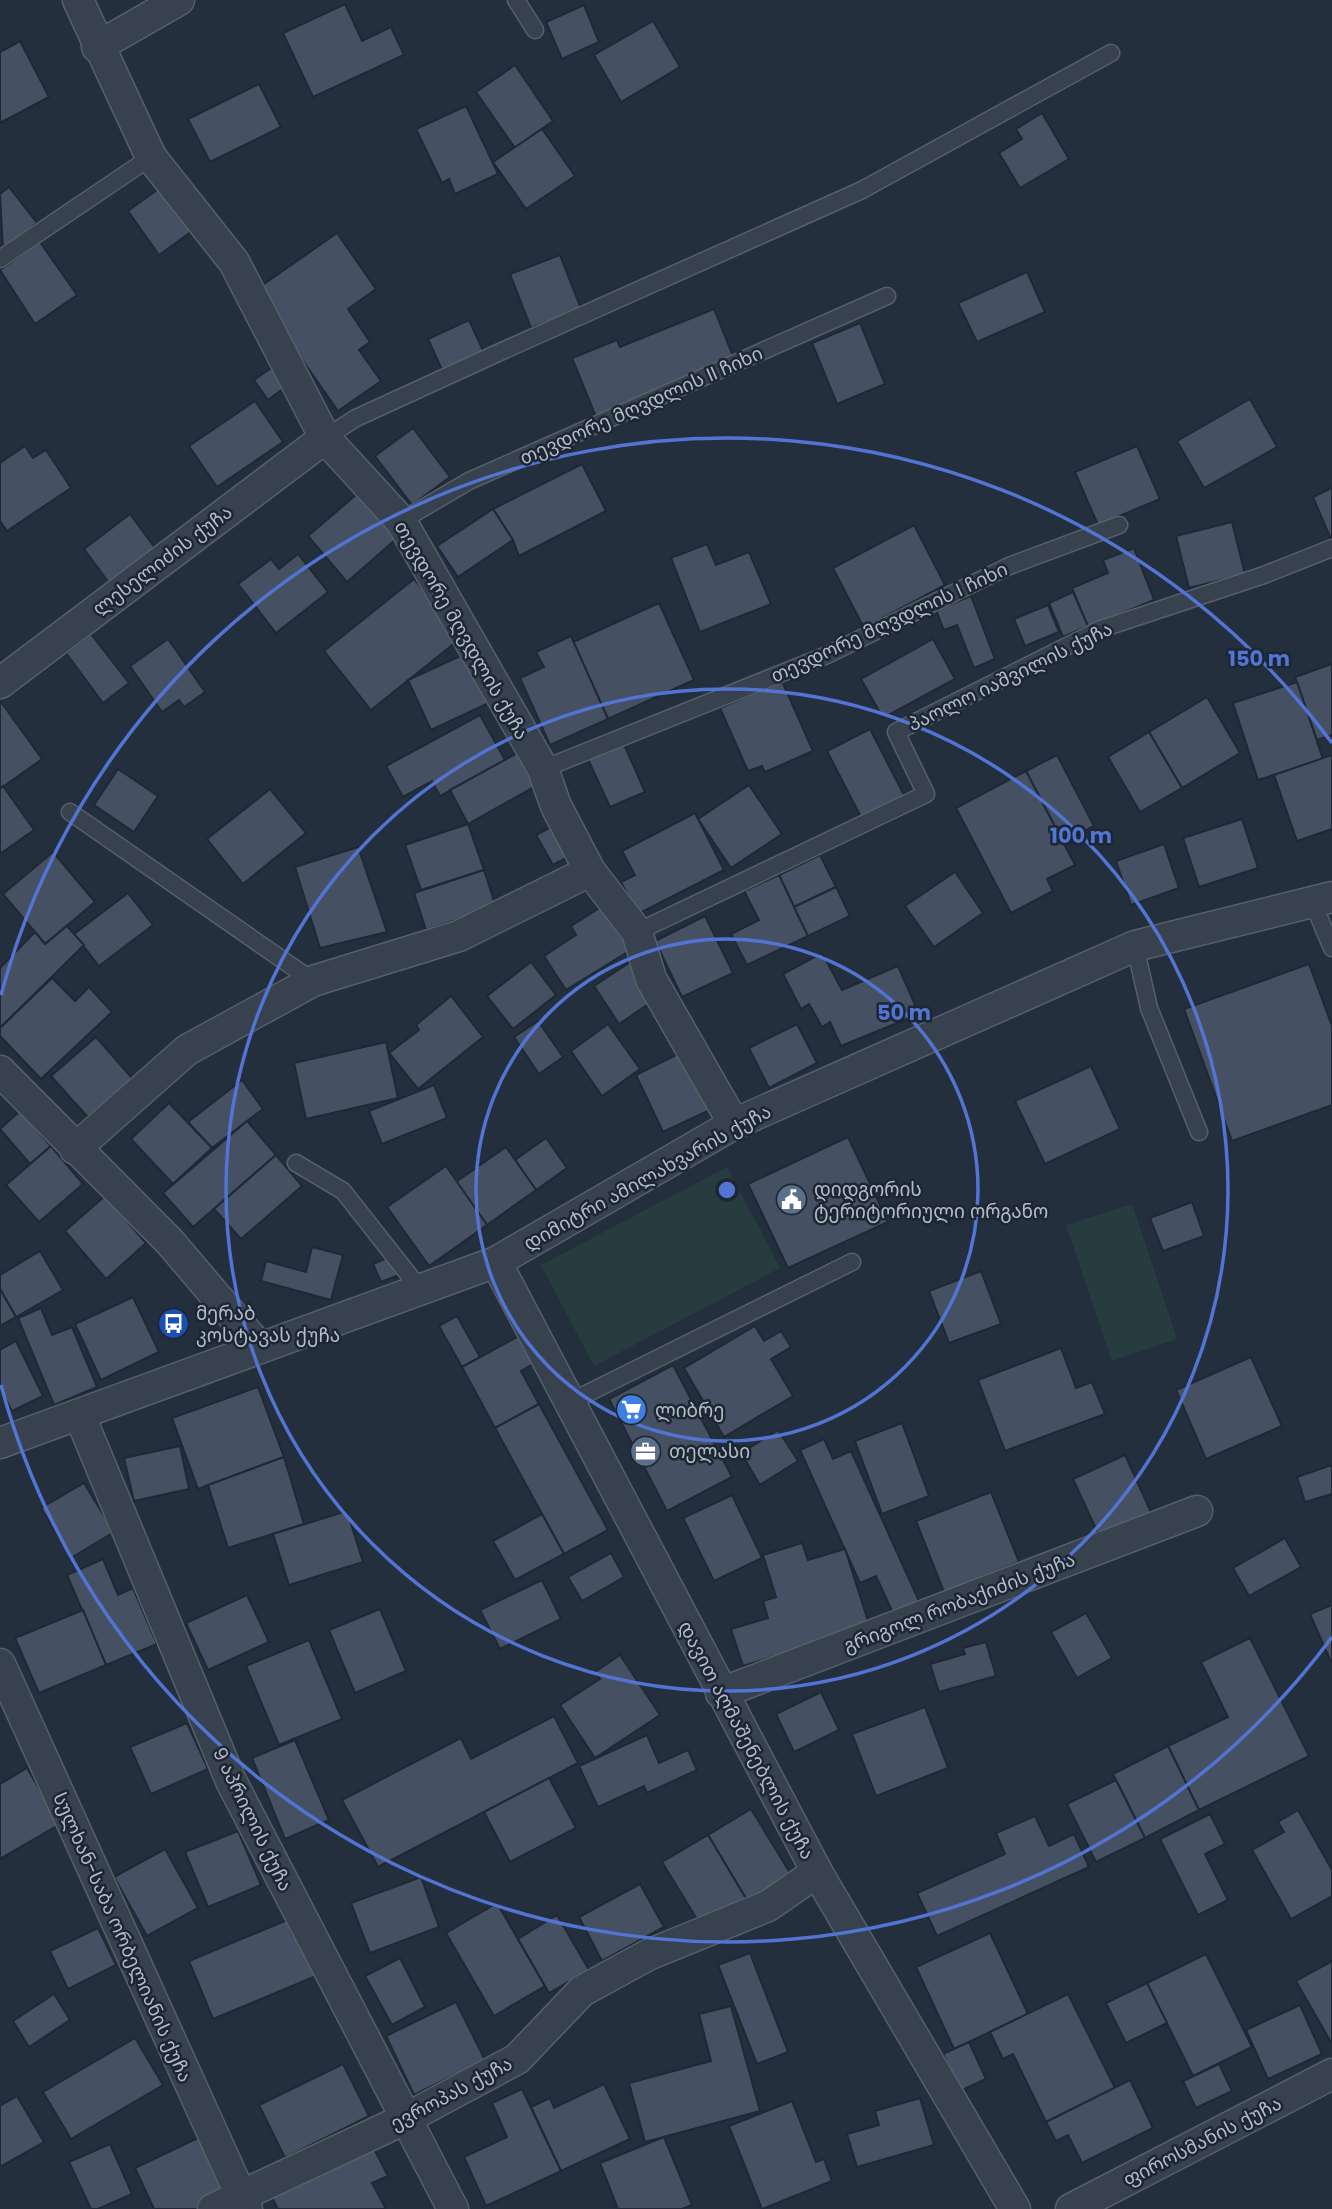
<svg xmlns="http://www.w3.org/2000/svg" width="1332" height="2209" viewBox="0 0 1332 2209" font-family="Poppins,'Noto Sans Georgian',sans-serif">
<style>
.green{fill:#263c3f}
.building{fill:#455162;stroke:#1f2835;stroke-width:2}
.lines{fill:none;stroke-linecap:round;stroke-linejoin:round}
.lane-casing{stroke:#565f6c;stroke-width:19}
.street-casing{stroke:#565f6c;stroke-width:33}
.lane{stroke:#38414e;stroke-width:16}
.street{stroke:#38414e;stroke-width:30}
.ring{fill:none;stroke:#5274d3;stroke-width:3.5}
.labels{text-anchor:middle;stroke-width:5;stroke-linejoin:round;paint-order:stroke}
.street-label{font-size:19px;fill:#b4bcc9;stroke:#1d2633}
.poi-label{font-size:19px;fill:#b4bcc9;stroke:#1d2633;text-anchor:start}
.centre{fill:#5274d3;stroke:#1d2633;stroke-width:3.5}
.ring-label{font-size:21px;text-anchor:middle;font-weight:bold;fill:#5274d3;stroke:#1d2633;stroke-width:5;stroke-linejoin:round;paint-order:stroke}
</style>
<rect width="100%" height="100%" fill="#242f3e"/>
<!-- green -->
<g class="green">
<path d="M727,1167L780,1268L594,1366L541,1265Z"/>
<path d="M1132,1204L1177,1339L1112,1361L1066,1225Z"/>
</g>
<!-- building -->
<g class="building">
<path d="M345,4L362,41L391,27L404,55L313,97L283,33Z"/>
<path d="M584,5L599,42L562,59L546,22Z"/>
<path d="M653,21L680,67L621,102L594,55Z"/>
<path d="M20,41L49,97L0,123V52Z"/>
<path d="M515,65L553,121L515,148L476,92Z"/>
<path d="M259,84L281,127L210,162L188,119Z"/>
<path d="M466,106L498,174L455,194L449,179L442,183L416,129Z"/>
<path d="M1042,113L1069,159L1020,188L999,153L1022,139L1016,129Z"/>
<path d="M542,129L575,176L526,209L493,162Z"/>
<path d="M164,185L195,229L159,255L128,211Z"/>
<path d="M9,187L37,223L3,249L0,194Z"/>
<path d="M337,233L376,289L348,309L370,342L359,350L381,381L338,411L254,291Z"/>
<path d="M40,242L77,295L35,324L0,270Z"/>
<path d="M560,255L581,309L531,328L510,274Z"/>
<path d="M1027,272L1045,312L977,342L958,303Z"/>
<path d="M714,309L735,361L596,417L572,358L617,340L620,347Z"/>
<path d="M469,320L485,355L444,374L428,339Z"/>
<path d="M860,323L885,384L837,404L812,343Z"/>
<path d="M274,366L288,385L268,400L254,380Z"/>
<path d="M1250,399L1277,447L1204,488L1177,441Z"/>
<path d="M255,401L283,442L217,487L189,446Z"/>
<path d="M413,428L450,477L412,505L375,456Z"/>
<path d="M25,446L33,458L46,450L71,488L7,531L0,521V463Z"/>
<path d="M1137,446L1160,499L1098,525L1075,472Z"/>
<path d="M582,464L606,511L519,556L513,540L493,509Z"/>
<path d="M364,488L403,533L347,582L308,536Z"/>
<path d="M1332,488V536L1330,537L1313,497Z"/>
<path d="M493,509L513,540L458,577L437,546Z"/>
<path d="M130,514L161,556L115,591L84,549Z"/>
<path d="M1232,522L1245,574L1189,588L1176,536Z"/>
<path d="M914,525L945,585L864,628L833,568Z"/>
<path d="M707,544L716,565L749,552L771,604L700,632L671,558Z"/>
<path d="M1134,548L1154,600L1088,627L1072,588L1108,573L1103,560Z"/>
<path d="M298,554L328,592L276,633L238,584L271,559L279,569Z"/>
<path d="M414,579L461,638L371,710L324,651Z"/>
<path d="M1073,592L1088,626L1063,637L1049,603Z"/>
<path d="M971,596L995,659L974,668L957,625L944,630L936,610Z"/>
<path d="M659,603L694,680L608,719L573,642Z"/>
<path d="M1048,605L1059,632L1025,646L1014,619Z"/>
<path d="M91,634L129,683L103,703L66,653Z"/>
<path d="M571,636L608,719L550,745L520,678L544,667L536,652Z"/>
<path d="M168,639L205,692L184,707L179,700L162,712L130,666Z"/>
<path d="M933,639L955,679L883,718L861,679Z"/>
<path d="M469,652L493,701L431,730L408,680Z"/>
<path d="M1332,664V735L1317,740L1295,677Z"/>
<path d="M782,681L813,751L765,772L762,766L748,771L720,708Z"/>
<path d="M1297,682L1323,759L1258,780L1233,703Z"/>
<path d="M1207,697L1240,753L1182,788L1149,732Z"/>
<path d="M1,702L42,759L0,789V703Z"/>
<path d="M480,715L505,760L440,796L432,781L403,797L386,766Z"/>
<path d="M870,729L905,797L862,819L827,751Z"/>
<path d="M1149,732L1182,788L1140,812L1108,757Z"/>
<path d="M622,740L645,792L610,807L587,757Z"/>
<path d="M523,750L541,783L468,824L450,790Z"/>
<path d="M1057,755L1094,826L1063,842L1026,771Z"/>
<path d="M1332,755V829L1297,841L1274,775Z"/>
<path d="M118,769L158,796L134,832L94,805Z"/>
<path d="M1026,771L1075,865L1047,879L1053,891L1011,913L956,808Z"/>
<path d="M749,785L782,834L731,868L698,819Z"/>
<path d="M3,786L34,830L0,854V789Z"/>
<path d="M270,789L306,833L243,884L207,839Z"/>
<path d="M695,813L724,870L638,914L621,882L635,875L622,851Z"/>
<path d="M1242,819L1258,868L1199,887L1183,838Z"/>
<path d="M468,824L484,870L421,890L405,845Z"/>
<path d="M553,826L570,856L553,865L536,835Z"/>
<path d="M1164,844L1179,888L1131,905L1116,861Z"/>
<path d="M358,847L387,932L320,948L295,867Z"/>
<path d="M53,852L95,902L45,944L3,894Z"/>
<path d="M820,855L836,887L794,907L779,875Z"/>
<path d="M484,870L496,907L426,930L414,893Z"/>
<path d="M955,872L983,913L934,947L905,906Z"/>
<path d="M779,875L808,936L747,965L731,934L759,920L744,891Z"/>
<path d="M836,887L850,916L808,936L794,907Z"/>
<path d="M128,893L153,925L99,966L74,934Z"/>
<path d="M606,904L634,948L566,990L544,956L576,935L571,926Z"/>
<path d="M705,916L733,973L682,997L655,941Z"/>
<path d="M67,926L84,945L0,1028V968L35,932L45,944Z"/>
<path d="M822,953L842,990L898,966L919,1014L841,1046L830,1022L822,1027L809,1004L801,1009L783,974Z"/>
<path d="M635,959L659,997L619,1024L594,986Z"/>
<path d="M531,962L556,995L513,1029L487,996Z"/>
<path d="M1309,964L1332,1026V1105L1232,1141L1184,1009Z"/>
<path d="M52,978L75,1001L89,987L112,1012L41,1079L0,1036V1028Z"/>
<path d="M451,996L483,1037L418,1089L389,1053L419,1030L416,1025Z"/>
<path d="M538,1021L563,1057L539,1074L514,1037Z"/>
<path d="M608,1024L640,1069L602,1096L571,1051Z"/>
<path d="M797,1024L817,1063L769,1088L749,1048Z"/>
<path d="M96,1037L138,1085L94,1124L51,1076Z"/>
<path d="M386,1042L398,1098L306,1119L294,1063Z"/>
<path d="M684,1051L712,1109L663,1132L636,1075Z"/>
<path d="M1091,1066L1120,1129L1045,1164L1015,1101Z"/>
<path d="M242,1080L263,1109L212,1148L188,1122Z"/>
<path d="M434,1085L447,1118L382,1144L369,1111Z"/>
<path d="M169,1103L212,1148L173,1184L131,1139Z"/>
<path d="M20,1111L51,1146L30,1164L0,1129Z"/>
<path d="M247,1121L276,1155L193,1227L163,1193Z"/>
<path d="M848,1137L888,1222L788,1268L748,1184Z"/>
<path d="M546,1138L567,1168L536,1190L515,1160Z"/>
<path d="M51,1146L83,1184L39,1222L6,1185Z"/>
<path d="M506,1147L536,1190L487,1225L456,1182Z"/>
<path d="M276,1155L302,1186L241,1239L214,1209Z"/>
<path d="M446,1166L487,1225L429,1266L387,1207Z"/>
<path d="M105,1196L146,1243L106,1279L65,1231Z"/>
<path d="M1192,1202L1204,1236L1163,1251L1150,1218Z"/>
<path d="M312,1247L343,1255L331,1300L261,1281L266,1261L306,1272Z"/>
<path d="M40,1251L63,1290L16,1317L0,1289V1275Z"/>
<path d="M391,1256L399,1275L381,1282L373,1264Z"/>
<path d="M981,1271L1001,1324L949,1343L929,1291Z"/>
<path d="M0,1289L16,1317L0,1326Z"/>
<path d="M133,1297L159,1352L101,1380L75,1324Z"/>
<path d="M41,1308L52,1335L72,1327L97,1387L54,1405L18,1318Z"/>
<path d="M457,1316L480,1357L462,1367L439,1326Z"/>
<path d="M755,1326L764,1341L781,1331L791,1347L771,1359L793,1396L724,1437L684,1368Z"/>
<path d="M519,1336L533,1364L521,1371L539,1404L495,1428L462,1367Z"/>
<path d="M16,1341L43,1396L12,1411L0,1388V1350Z"/>
<path d="M1061,1348L1076,1388L1092,1382L1105,1414L1005,1451L978,1380Z"/>
<path d="M1251,1357L1282,1426L1206,1459L1176,1390Z"/>
<path d="M673,1365L732,1477L667,1511L609,1399Z"/>
<path d="M258,1387L284,1457L198,1489L172,1418Z"/>
<path d="M539,1404L608,1530L564,1554L495,1428Z"/>
<path d="M902,1423L929,1496L882,1514L855,1441Z"/>
<path d="M778,1430L798,1461L760,1485L741,1453Z"/>
<path d="M824,1439L833,1459L851,1451L919,1601L893,1613L876,1576L860,1583L800,1450Z"/>
<path d="M180,1446L189,1489L134,1501L124,1458Z"/>
<path d="M1125,1455L1155,1521L1103,1544L1073,1479Z"/>
<path d="M284,1457L304,1524L228,1548L208,1485Z"/>
<path d="M1332,1465V1494L1305,1502L1297,1477Z"/>
<path d="M84,1483L114,1532L71,1558L41,1508Z"/>
<path d="M991,1492L1019,1562L944,1592L916,1521Z"/>
<path d="M732,1495L762,1558L714,1581L683,1518Z"/>
<path d="M347,1511L363,1562L289,1585L273,1534Z"/>
<path d="M542,1514L564,1554L515,1580L493,1541Z"/>
<path d="M1285,1538L1301,1567L1249,1596L1233,1568Z"/>
<path d="M802,1543L808,1560L845,1549L870,1627L743,1666L731,1629L768,1618L763,1601L776,1597L763,1555Z"/>
<path d="M611,1553L624,1577L582,1601L568,1577Z"/>
<path d="M103,1559L118,1595L133,1588L157,1644L106,1665L67,1575Z"/>
<path d="M542,1580L561,1619L500,1649L480,1610Z"/>
<path d="M247,1595L269,1642L208,1670L186,1623Z"/>
<path d="M1332,1605V1664L1310,1614Z"/>
<path d="M380,1609L406,1671L355,1693L329,1630Z"/>
<path d="M83,1610L106,1665L39,1693L15,1638Z"/>
<path d="M1086,1613L1112,1658L1077,1678L1051,1632Z"/>
<path d="M1250,1638L1309,1756L1199,1810L1168,1746L1228,1717L1201,1662Z"/>
<path d="M309,1640L342,1719L279,1745L246,1666Z"/>
<path d="M986,1642L996,1676L939,1692L930,1664L965,1654L963,1648Z"/>
<path d="M620,1655L660,1715L595,1758L560,1705L600,1679L595,1672Z"/>
<path d="M821,1692L839,1730L794,1752L776,1714Z"/>
<path d="M925,1707L948,1768L876,1796L852,1734Z"/>
<path d="M554,1716L578,1763L378,1867L342,1800L461,1738L471,1759Z"/>
<path d="M187,1723L208,1769L151,1794L130,1747Z"/>
<path d="M647,1735L659,1763L688,1750L697,1770L647,1793L644,1786L598,1807L579,1766Z"/>
<path d="M295,1740L329,1820L285,1839L252,1758Z"/>
<path d="M1168,1746L1199,1810L1145,1838L1113,1774Z"/>
<path d="M27,1768L60,1824L0,1859V1784Z"/>
<path d="M549,1778L576,1828L510,1862L484,1812Z"/>
<path d="M1116,1780L1145,1838L1096,1862L1067,1804Z"/>
<path d="M751,1809L792,1876L748,1902L708,1835Z"/>
<path d="M1298,1810L1332,1870V1896L1291,1919L1252,1850L1284,1832L1278,1822Z"/>
<path d="M1210,1814L1225,1844L1205,1854L1228,1900L1198,1915L1160,1839Z"/>
<path d="M1035,1816L1049,1846L1074,1834L1089,1867L937,1936L917,1893L1005,1854L996,1833Z"/>
<path d="M238,1831L261,1885L208,1907L185,1852Z"/>
<path d="M708,1835L748,1902L703,1929L662,1862Z"/>
<path d="M165,1849L198,1908L147,1936L114,1877Z"/>
<path d="M421,1877L439,1927L370,1953L351,1903Z"/>
<path d="M640,1884L664,1927L602,1961L579,1917Z"/>
<path d="M497,1903L545,1986L494,2016L446,1933Z"/>
<path d="M557,1915L589,1970L549,1993L518,1939Z"/>
<path d="M287,1920L292,1933L301,1929L321,1974L213,2019L189,1961Z"/>
<path d="M98,1928L116,1965L68,1989L50,1951Z"/>
<path d="M990,1933L1028,2014L954,2049L916,1967Z"/>
<path d="M750,1953L788,2052L757,2064L718,1965Z"/>
<path d="M1206,1954L1252,2047L1193,2076L1147,1983Z"/>
<path d="M400,1958L425,2007L392,2025L365,1976Z"/>
<path d="M1332,1961V2044L1296,1981Z"/>
<path d="M1147,1983L1167,2023L1126,2043L1106,2003Z"/>
<path d="M54,1994L70,2020L29,2047L13,2021Z"/>
<path d="M1068,1994L1115,2088L1046,2122L1013,2054L1003,2059L990,2032Z"/>
<path d="M456,2002L485,2060L414,2095L386,2036Z"/>
<path d="M1300,2005L1322,2054L1268,2079L1246,2030Z"/>
<path d="M731,2006L760,2111L645,2142L629,2083L711,2061L699,2014Z"/>
<path d="M135,2038L163,2085L71,2139L43,2092Z"/>
<path d="M969,2042L986,2079L960,2091L943,2054Z"/>
<path d="M343,2064L369,2116L285,2158L259,2105Z"/>
<path d="M1219,2064L1232,2091L1196,2108L1183,2081Z"/>
<path d="M1130,2080L1153,2128L1082,2163L1068,2135L1056,2141L1046,2122Z"/>
<path d="M604,2084L630,2139L561,2171L531,2107L550,2098L554,2108Z"/>
<path d="M522,2089L561,2171L486,2206L464,2157L507,2137L492,2103Z"/>
<path d="M17,2096L44,2142L0,2167V2106Z"/>
<path d="M920,2098L934,2145L857,2167L847,2134L879,2125L875,2111Z"/>
<path d="M792,2101L816,2162L824,2159L832,2181L762,2209L729,2126Z"/>
<path d="M204,2135L231,2193L198,2209H154L135,2168Z"/>
<path d="M664,2137L692,2205L682,2209H618L600,2163Z"/>
<path d="M110,2144L132,2194L98,2209H91L69,2162Z"/>
<path d="M373,2147L388,2176L372,2183L386,2209H278L272,2198Z"/>
</g>
<g class="lines">
<defs>
<g id="lane">
<path d="M516,0L535,30"/>
<path d="M0,259L151,157"/>
<path d="M325,438L356,418L500,352L862,190L1111,53"/>
<path d="M401,521L469,481L887,296"/>
<path d="M543,769L827,655L1009,566L1119,525"/>
<path d="M70,812L313,981"/>
<path d="M1312,901L1332,948"/>
<path d="M637,932L926,794L896,732L1101,629L1264,575L1332,548"/>
<path d="M1135,946L1149,1008L1199,1132"/>
<path d="M296,1163L343,1191L420,1289"/>
<path d="M570,1402L852,1262"/>
</g>
<g id="street">
<path d="M78,0L151,157L234,262L325,438L401,521L543,769L556,806L590,871L637,932L651,979L734,1124"/>
<path d="M97,47L179,0"/>
<path d="M0,683L325,438"/>
<path d="M0,1071L170,1242L260,1348"/>
<path d="M75,1149L187,1050L313,981L459,936L590,871"/>
<path d="M496,1262L817,1872L1015,2209"/>
<path d="M80,1416L231,1781L453,2209"/>
<path d="M0,1443L496,1262L734,1124L1135,946L1332,897"/>
<path d="M0,1664L247,2209"/>
<path d="M721,1693L1197,1511"/>
<path d="M213,2209L407,2118L517,2059L582,1991L648,1955L768,1906L817,1872"/>
<path d="M1071,2209L1332,2074"/>
</g>
</defs>
<!-- lane casing -->
<use href="#lane" class="lane-casing"/>
<!-- street casing -->
<use href="#street" class="street-casing"/>
<!-- lane -->
<use href="#lane" class="lane"/>
<!-- street -->
<use href="#street" class="street"/>
</g>
<!-- distance rings -->
<g class="ring">
<circle cx="727" cy="1190" r="251"/>
<circle cx="727" cy="1190" r="501"/>
<path d="M1332 1637A752 752 0 0 1 1 1385M1 995A752 752 0 0 1 1332 743"/>
</g>
<!-- icons -->
<defs>
<symbol id="civic-disc" viewBox="-11 -11 22 22"><circle r="9.5" fill="#5c6f8a" stroke="#1d2633"/><path d="M-.6-6.5H3V-4.5H.6V-3L4-1V1h2V6H-6V1h2V-1L-.6-3ZM-1.2 2.5V6h2.4V2.5Z" fill="#fff"/></symbol>
<symbol id="bus-disc" viewBox="-11 -11 22 22"><circle r="9.5" fill="#1a4fb4" stroke="#1d2633"/><path d="M-5-6H5V4H4V6H2V4H-2V6H-4V4H-5ZM-3.5-4V0h7V-4ZM-3.5 1.2v1.5H-2V1.2ZM2 1.2v1.5H3.5V1.2Z" fill="#fff"/></symbol>
<symbol id="supermarket-disc" viewBox="-11 -11 22 22"><circle r="9.5" fill="#3f7fe0" stroke="#1d2633"/><path d="M-6-5.5h2.5l.6 2H6L4.5 2H-2.5L-4.4-4H-6ZM-1.5 3.2a1.3 1.3 0 1 0 .1 0ZM3 3.2a1.3 1.3 0 1 0 .1 0Z" fill="#fff"/></symbol>
<symbol id="office-disc" viewBox="-11 -11 22 22"><circle r="9.5" fill="#5c6f8a" stroke="#1d2633"/><path d="M-6-3h4V-5.5h4V-3h4V5H-6ZM-1-4.5V-3h2v-1.5ZM-6 0V1H6V0Z" fill="#fff"/></symbol>
</defs>
<g fill-rule="evenodd">
<use href="#civic-disc" x="774" y="1182" width="35" height="35"/>
<use href="#bus-disc" x="156" y="1306" width="35" height="35"/>
<use href="#supermarket-disc" x="614" y="1392" width="35" height="35"/>
<use href="#office-disc" x="628" y="1434" width="35" height="35"/>
</g>
<g class="labels">
<!-- street labels -->
<g class="street-label">
<text transform="translate(641 405) rotate(-24)" y="7">თევდორე მღვდლის II ჩიხი</text>
<text transform="translate(162 560) rotate(-37)" y="7">ლესელიძის ქუჩა</text>
<text transform="translate(889 622) rotate(-25)" y="7">თევდორე მღვდლის I ჩიხი</text>
<text transform="translate(462 630) rotate(60)" y="7">თევდორე მღვდლის ქუჩა</text>
<text transform="translate(1010 676) rotate(-26)" y="7">პაოლო იაშვილის ქუჩა</text>
<text transform="translate(647 1177) rotate(-29)" y="7">დიმიტრი ამილახვარის ქუჩა</text>
<text transform="translate(959 1602) rotate(-21)" y="7">გრიგოლ რობაქიძის ქუჩა</text>
<text transform="translate(747 1740) rotate(62)" y="7">დავით აღმაშენებლის ქუჩა</text>
<text transform="translate(253 1819) rotate(64)" y="7">9 აპრილის ქუჩა</text>
<text transform="translate(123 1937) rotate(66)" y="7">სულხან-საბა ორბელიანის ქუჩა</text>
<text transform="translate(451 2093) rotate(-28)" y="7">ევროპას ქუჩა</text>
<text transform="translate(1202 2141) rotate(-27)" y="7">ფიროსმანის ქუჩა</text>
</g>
<!-- poi labels -->
<g class="poi-label">
<text x="814" y="1196">დიდგორის<tspan x="814" dy="22">ტერიტორიული ორგანო</tspan></text>
<text x="196" y="1320">მერაბ<tspan x="196" dy="22">კოსტავას ქუჩა</tspan></text>
<text x="655" y="1417">ლიბრე</text>
<text x="669" y="1458">თელასი</text>
</g>
</g>
<circle cx="727" cy="1190" r="10" class="centre"/>
<g class="ring-label">
<text x="1259" y="666">150 m</text>
<text x="1081" y="843">100 m</text>
<text x="904" y="1020">50 m</text>
</g>
</svg>
